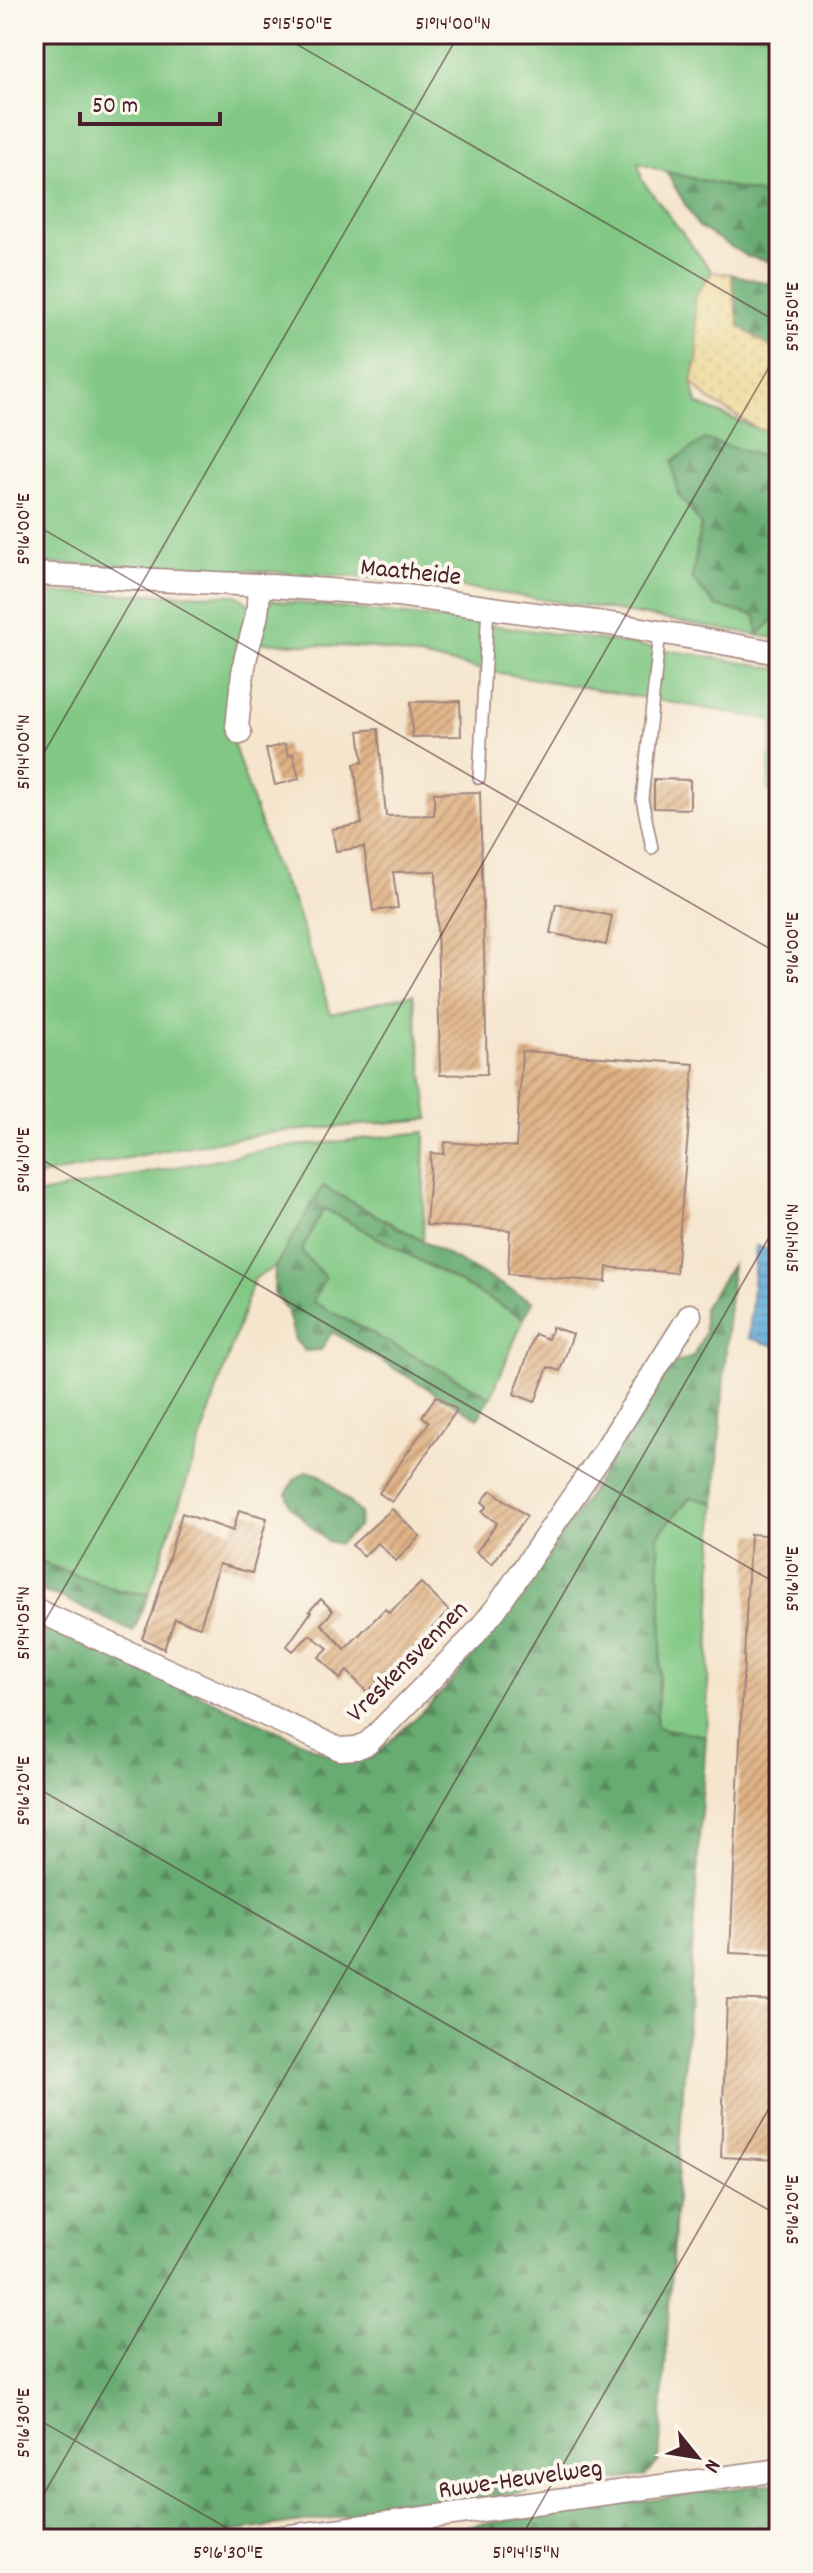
<svg xmlns="http://www.w3.org/2000/svg" width="813" height="2573" viewBox="0 0 813 2573" font-family="Dekko,sans-serif">
<style>
.green{fill:#81c884;stroke:#667458;stroke-width:2}
.forest{fill:url(#forest-firs);stroke:#59664e;stroke-width:2}
.sand{fill:url(#sand-dots);stroke:#9c7c64;stroke-width:2}
.water{fill:url(#water-rules);stroke:#536480;stroke-width:2}
.building{fill:url(#building-hatch)}
.lines{fill:none;stroke-linecap:round;stroke-linejoin:round}
.service-casing{stroke:#a0827c;stroke-width:14}
.minor-casing{stroke:#a0827c;stroke-width:25}
.service{stroke:#fff;stroke-width:11}
.minor{stroke:#fff;stroke-width:22}
.ticks{fill:none;stroke:#4a1f2b;stroke-width:2;stroke-opacity:0.45}
.labels{text-anchor:middle;stroke-width:8;stroke-linejoin:round;paint-order:stroke}
.street-label{font-size:26px;fill:#4a1f2b;stroke:#fbf7ec}
.neatline{fill:none;stroke:#4a1f2b;stroke-width:3}
.ticks-label{font-size:20px;text-anchor:middle;fill:#4a1f2b}
</style>
<defs>
<pattern id="forest-firs" width="22" height="20" patternUnits="userSpaceOnUse" patternTransform="scale(2)"><rect width="22" height="20" fill="#68ac72"/><path d="M5 1l3.5 6h-7zM16 11l3.5 6h-7z" fill="#588b5e"/></pattern>
<pattern id="sand-dots" width="8" height="8" patternUnits="userSpaceOnUse" patternTransform="scale(2)"><rect width="8" height="8" fill="#eeda9e"/><path d="M2 2h.1M6 6h.1" fill="none" stroke="#cebb88" stroke-width="1.8" stroke-linecap="round"/></pattern>
<pattern id="water-rules" width="6" height="5" patternUnits="userSpaceOnUse" patternTransform="scale(2)"><rect width="6" height="5" fill="#5caad6"/><path d="M0 2.5h6" fill="none" stroke="#4e8aae"/></pattern>
<pattern id="building-hatch" width="6" height="6" patternUnits="userSpaceOnUse" patternTransform="scale(2)"><rect width="6" height="6" fill="#e0b386"/><path d="M-1 1l2-2M0 6l6-6M5 7l2-2" fill="none" stroke="#b8916e"/></pattern>
</defs>
<rect width="100%" height="100%" fill="#fbf7ec"/>
<filter id="ink" filterUnits="userSpaceOnUse"><feTurbulence type="fractalNoise" baseFrequency=".0125" numOctaves="2"/><feDisplacementMap in="SourceGraphic" scale="16" xChannelSelector="R" yChannelSelector="G"/><feConvolveMatrix kernelMatrix="1 2 1 2 8 2 1 2 1" color-interpolation-filters="sRGB"/></filter>
<filter id="wash" filterUnits="userSpaceOnUse"><feTurbulence type="fractalNoise" baseFrequency=".006" numOctaves="4" result="noise"/><feDisplacementMap in="SourceGraphic" scale="32" xChannelSelector="R" yChannelSelector="G"/><feGaussianBlur stdDeviation="1.8" result="paint"/><feColorMatrix in="noise" values="0 0 0 0 0 0 0 0 0 0 0 0 0 0 0 0 0 1.4 0 .05"/><feComposite in="paint" operator="in"/></filter>
<g filter="url(#wash)">
<rect width="100%" height="100%" fill="#f5e5cd"/>
<!-- green -->
<g class="green">
<path d="M34,34H779V198L666,172L638,163L642,180L712,272L694,299L698,355L692,382L697,404L760,430H779V465L754,454L678,494L701,523L692,579L716,606L756,616L758,634L779,614V639L599,608L420,581L212,568L34,563Z"/>
<path d="M34,593L237,595L250,605C239,650 224,690 231,737L273,862L294,903L331,1014L413,994L429,1119L268,1133L172,1149L34,1177Z"/>
<path d="M270,600C440,618 610,638 779,669V793L768,791L773,720L500,673L374,648L256,642L265,620Z"/>
<path d="M425,1132L423,1241L323,1186L275,1267L254,1279L149,1594L121,1591L34,1560V1195L269,1149Z"/>
<path d="M323,1208L524,1318L491,1397L312,1302L301,1251Z"/>
<path d="M690,1497L715,1503L706,1736L656,1728L662,1636L658,1535Z"/>
</g>
<!-- forest -->
<g class="forest">
<path d="M666,172L779,198V264L746,256L698,226Z"/>
<path d="M731,274L779,286V353L739,326Z"/>
<path d="M704,439L754,454L779,465V614L758,635L756,616L716,606L692,579L701,524L678,494L672,462Z"/>
<path d="M323,1186L533,1302L524,1318L324,1208L301,1251L325,1277L313,1302L491,1397L478,1418L332,1332L321,1350L305,1351L295,1340L287,1309L274,1294L275,1267Z"/>
<path d="M732,1265L715,1503L690,1497L658,1535L662,1636L656,1727L706,1736L659,2461L645,2476L179,2539H34V1619L337,1758H372C398,1733 428,1709 451,1682C536,1585 602,1475 669,1365L693,1357L705,1332L703,1308Z"/>
<path d="M307,1471L322,1476L360,1513L358,1527L339,1544L327,1541L290,1506L287,1493L294,1480Z"/>
<path d="M34,1560L121,1591L149,1594L133,1632L61,1597L34,1589Z"/>
<path d="M779,2483V2539H376L764,2484Z"/>
</g>
<!-- sand -->
<path class="sand" d="M712,272L731,274L739,326L779,353V430H760L708,399L692,382L698,355L694,298Z"/>
<!-- water -->
<path class="water" d="M756,1246L779,1253V1347L749,1338Z"/>
<g id="blocks">
<!-- building -->
<g class="building">
<path d="M460,701L461,736L412,737L411,702Z"/>
<path d="M378,729L386,816L434,815V793L480,792L487,1074L440,1075L436,871L393,872L398,908L373,911L364,847L336,851L332,829L362,824L354,764L363,762L359,731Z"/>
<path d="M285,744L288,755L293,754L299,779L275,785L266,749Z"/>
<path d="M654,779L690,780V809L654,808Z"/>
<path d="M556,904L612,916L606,945L550,933Z"/>
<path d="M522,1051L694,1064L676,1273L607,1267L606,1282L508,1274L510,1230L426,1225L431,1153L444,1154L445,1142L516,1147Z"/>
<path d="M552,1327L573,1334L560,1371L548,1367L535,1402L514,1394L535,1334L548,1339Z"/>
<path d="M436,1396L457,1410L392,1502L379,1493L429,1422L422,1416Z"/>
<path d="M491,1490L527,1516L492,1564L476,1552L497,1523L482,1512L487,1506L482,1502Z"/>
<path d="M392,1509L420,1536L396,1561L378,1543L363,1556L352,1545Z"/>
<path d="M239,1510L267,1518L252,1573L219,1564L200,1627L175,1619L164,1649L142,1638L152,1615L182,1513L233,1531Z"/>
<path d="M750,1534L779,1536V1955L730,1953Z"/>
<path d="M421,1583L449,1611L418,1642L427,1651L404,1674L395,1665L367,1692L347,1671L340,1679L319,1657L328,1648L310,1635L293,1651L287,1646L311,1612L309,1611L321,1599L333,1611L321,1624L345,1649L385,1609L389,1613Z"/>
<path d="M727,1999L779,2001V2160L721,2157Z"/>
</g>
</g>
</g>
<g filter="url(#ink)">
<use href="#blocks" fill-opacity="0" stroke="#a0827c" stroke-width="2"/>
<g class="lines">
<defs>
<g id="service">
<path d="M479,778L488,606"/>
<path d="M652,848L642,799L660,632"/>
</g>
<g id="minor">
<path d="M34,574L258,585L398,595L625,626L779,653"/>
<path d="M240,733L237,727C240,702 241,676 247,652C254,624 260,615 258,585"/>
<path d="M34,1609L340,1749L356,1748L368,1743L472,1638L497,1607L603,1453L690,1315"/>
<path d="M268,2539L779,2470"/>
</g>
</defs>
<!-- service casing -->
<use href="#service" class="service-casing"/>
<!-- minor casing -->
<use href="#minor" class="minor-casing"/>
<!-- service -->
<use href="#service" class="service"/>
<!-- minor -->
<use href="#minor" class="minor"/>
</g>
</g>
<!-- ticks -->
<path class="ticks" d="M279,34L779,323M34,524L779,954M34,770L459,34M34,1155L779,1585M34,1640L779,350M34,1786L779,2216M34,2417L246,2539M34,2511L779,1220M520,2539L779,2091"/>
<g class="labels">
<!-- street labels -->
<g class="street-label">
<text transform="translate(411 570) rotate(6)" y="9">Maatheide</text>
<text transform="translate(406 1660) rotate(-45)" y="9">Vreskensvennen</text>
<text transform="translate(520 2477) rotate(-8)" y="9">Ruwe-Heuvelweg</text>
</g>
</g>
<!-- margin -->
<rect width="813" height="2573" fill="none" stroke="#fbf7ec" stroke-width="88"/>
<!-- north arrow -->
<g transform="translate(697 2457) rotate(120)" stroke="#fbf7ec" stroke-width="6" paint-order="stroke">
<path d="M0-6L14 30L0 20L-14 30Z" fill="#4a1f2b"/>
<text y="-12" font-size="22" font-weight="bold" text-anchor="middle" fill="#4a1f2b">N</text>
</g>
<!-- scale -->
<path d="M80 112v12h140v-12" fill="none" stroke="#4a1f2b" stroke-width="4"/>
<text x="92" y="112" font-size="24" fill="#4a1f2b" stroke="#fbf7ec" stroke-width="6" paint-order="stroke">50 m</text>
<rect x="44" y="44" width="725" height="2485" class="neatline"/>
<g class="ticks-label">
<text x="297" y="29">5°15'50"E</text>
<text x="453" y="29">51°14'00"N</text>
<text transform="translate(791 317) rotate(-90)" y="7">5°15'50"E</text>
<text transform="translate(22 529) rotate(-90)" y="7">5°16'00"E</text>
<text transform="translate(22 752) rotate(-90)" y="7">51°14'00"N</text>
<text transform="translate(791 948) rotate(-90)" y="7">5°16'00"E</text>
<text transform="translate(22 1160) rotate(-90)" y="7">5°16'10"E</text>
<text transform="translate(791 1238) rotate(-90)" y="7">51°14'10"N</text>
<text transform="translate(791 1579) rotate(-90)" y="7">5°16'10"E</text>
<text transform="translate(22 1623) rotate(-90)" y="7">51°14'05"N</text>
<text transform="translate(22 1791) rotate(-90)" y="7">5°16'20"E</text>
<text transform="translate(791 2210) rotate(-90)" y="7">5°16'20"E</text>
<text transform="translate(22 2423) rotate(-90)" y="7">5°16'30"E</text>
<text x="228" y="2558">5°16'30"E</text>
<text x="526" y="2558">51°14'15"N</text>
</g>
</svg>
